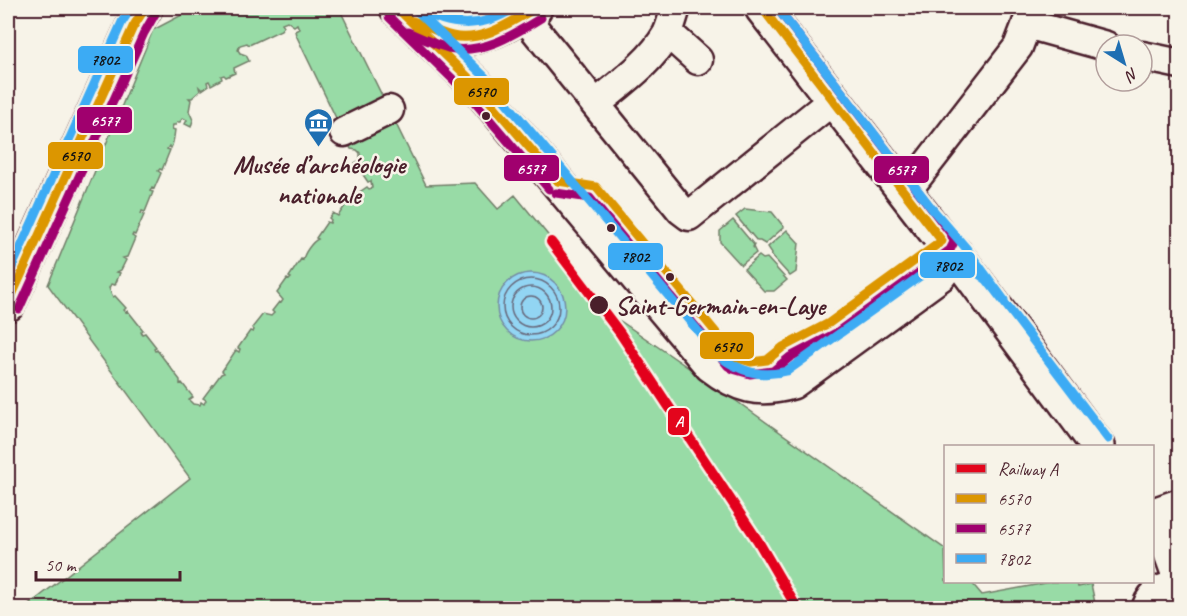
<svg xmlns="http://www.w3.org/2000/svg" width="1187" height="616" viewBox="0 0 1187 616" font-family="Caveat,sans-serif">
<style>
.green{fill:#98dba6;stroke:#717d68;stroke-width:1.5;fill-rule:evenodd}
.water{fill:#92d5f3;stroke:#758ca3;stroke-width:1.5}
.lines{fill:none;stroke-linecap:round;stroke-linejoin:round}
.shore{stroke:#67687b;stroke-width:1.5}
.minor-casing{stroke:#4a1f2b;stroke-width:33}
.major-casing{stroke:#4a1f2b;stroke-width:38}
.minor{stroke:#f7f3e8;stroke-width:28}
.major{stroke:#f7f3e8;stroke-width:33}
.bus-1-casing{stroke:#f7f3e8;stroke-width:14}
.bus-2-casing{stroke:#f7f3e8;stroke-width:14}
.bus-3-casing{stroke:#f7f3e8;stroke-width:14}
.bus-1{stroke:#dc9600;stroke-width:9}
.bus-2{stroke:#a0006e;stroke-width:9}
.bus-3{stroke:#3cabf4;stroke-width:9}
.rail-1-casing{stroke:#f7f3e8;stroke-width:15}
.rail-1{stroke:#e3051c;stroke-width:10}
.bus-dot{fill:#4a1f2b;stroke:#f7f3e8;stroke-width:2}
.labels{text-anchor:middle;stroke-width:5;stroke-linejoin:round;paint-order:stroke}
.poi-label{font-size:26px;font-weight:bold;fill:#4a1f2b;stroke:#f7f3e8}
.stop-label{font-size:26px;font-weight:bold;fill:#4a1f2b;stroke:#f7f3e8;text-anchor:start}
.line-badge{stroke:#f7f3e8;stroke-width:2}
.badge-label{font-size:16px;text-anchor:middle;font-weight:bold;fill:#fff}
.pale-badge-label{font-size:16px;text-anchor:middle;font-weight:bold;fill:#111}
</style>
<rect width="100%" height="100%" fill="#f7f3e8"/>
<filter id="ink" filterUnits="userSpaceOnUse"><feTurbulence type="fractalNoise" baseFrequency=".0167" numOctaves="2"/><feDisplacementMap in="SourceGraphic" scale="12" xChannelSelector="R" yChannelSelector="G"/><feConvolveMatrix kernelMatrix="1 2 1 2 8 2 1 2 1" color-interpolation-filters="sRGB"/></filter>
<g filter="url(#ink)">
<!-- green -->
<g class="green">
<path d="M195,8H339L426,185L475,183L498,209L515,195L616,318L715,386L945,549L946,582H971L982,595L1051,582H1077L1078,587L1091,584L1096,608H25L190,478L48,285L153,30ZM287,21L294,26L297,24L299,29L295,31L296,35L351,149L357,150L360,153V160L355,163L368,182L371,181L372,188L369,189L367,187L342,204L345,206L338,216L333,213L329,218L331,220L330,223L327,222L316,238L318,239C312,242 304,253 303,260L301,259L289,277L291,278L289,280L287,279L277,293L283,300L281,303L279,302L272,311L274,313L271,316L263,314L252,328L254,330L253,332L250,331L238,348L240,349L239,352L236,350L222,371L224,373L221,374L203,398L206,400L204,404L201,402L200,405L193,404L189,400L193,397L182,383L180,384V380L157,350L155,351L154,349L156,347L145,333L142,334L141,332L143,330L128,311L126,312L124,310L126,308L115,296L113,297L109,288L111,284L115,285L120,273L117,272L121,270L126,260L123,258L127,257L135,238L132,236L133,234L135,235L144,215L141,214L142,211L145,212L153,192L150,191L152,188L154,189L161,173L158,171L160,169L162,170L170,150L167,149L169,146L171,148C174,142 174,136 175,130L172,129L173,125H176L177,122H180L183,118L187,120L185,124L191,127L193,120L189,111L191,100L189,98H192L200,91L199,87L202,90L208,86L207,82L209,81L211,85L222,79L221,76L224,75L226,77L235,73L234,68L249,61L246,55L240,53L238,50L240,45L247,43L249,45L281,30L284,26L282,23Z"/>
<path d="M745,209L772,212L784,227L765,244L760,241H757L736,216Z"/>
<path d="M733,220L754,245L753,247L756,253L741,265L720,242V231Z"/>
<path d="M787,230L799,243L796,272L790,276L771,255L772,253L768,247Z"/>
<path d="M759,256L763,259L767,258L787,280L774,291H764L744,269Z"/>
</g>
<!-- water -->
<circle class="water" cx="531" cy="307" r="34"/>
<g class="lines">
<!-- shore -->
<g class="shore">
<circle cx="531" cy="307" r="28"/>
<circle cx="531" cy="307" r="20"/>
<circle cx="531" cy="307" r="11"/>
</g>
<defs>
<g id="minor">
<path d="M523,15L681,210L689,216L833,100"/>
<path d="M1027,24L1106,46"/>
<path d="M668,33L698,60"/>
<path d="M1142,56L1180,64"/>
<path d="M596,104C621,83 650,63 667,34C671,26 673,16 676,8"/>
<path d="M344,132L389,110"/>
<path d="M905,193L1018,47L1033,8"/>
<path d="M1152,513L1180,503"/>
</g>
<g id="major">
<path d="M397,8L475,84L711,365C738,386 759,392 792,382L939,275L950,261L947,246"/>
<path d="M762,8L924,217L947,246L956,255L1098,446"/>
<path d="M420,24C432,30 447,38 461,38C489,37 512,21 535,8"/>
<path d="M8,304L133,27L145,8"/>
<path d="M1152,519L1161,526L1180,578"/>
<path d="M1149,608C1154,594 1164,588 1180,590"/>
</g>
</defs>
<!-- minor casing -->
<use href="#minor" class="minor-casing"/>
<!-- major casing -->
<use href="#major" class="major-casing"/>
<!-- minor -->
<use href="#minor" class="minor"/>
<!-- major -->
<use href="#major" class="major"/>
<defs>
<g id="bus-1">
<path d="M397,8L475,84L558,181"/>
<path d="M413,21C426,26 439,33 452,36C482,43 511,22 535,8"/>
<path d="M558,181L596,187L737,358L751,362L767,360L783,347L829,323L942,241L762,8"/>
<path d="M8,304L133,27L145,8"/>
</g>
<g id="bus-2">
<path d="M389,17L466,92L549,189"/>
<path d="M408,32C421,38 434,44 448,48C482,55 513,35 541,18"/>
<path d="M556,193L590,198L728,366L733,369L750,374L773,371L790,357L836,333L950,250L954,242L951,234L777,8"/>
<path d="M19,309L144,33L155,14"/>
</g>
<g id="bus-3">
<path d="M414,8L484,76L719,356C741,372 760,378 787,371L930,269C951,260 970,266 987,280L1108,439"/>
<path d="M418,8C449,28 482,29 514,8"/>
<path d="M777,8L933,210L966,248L1004,300"/>
<path d="M8,276L122,22L131,8"/>
</g>
</defs>
<!-- bus-1 casing -->
<use href="#bus-1" class="bus-1-casing"/>
<!-- bus-2 casing -->
<use href="#bus-2" class="bus-2-casing"/>
<!-- bus-3 casing -->
<use href="#bus-3" class="bus-3-casing"/>
<!-- bus-1 -->
<use href="#bus-1" class="bus-1"/>
<!-- bus-2 -->
<use href="#bus-2" class="bus-2"/>
<!-- bus-3 -->
<use href="#bus-3" class="bus-3"/>
<defs>
<path id="rail-1" d="M551,242L620,333L758,541L797,608"/>
</defs>
<!-- rail-1 casing -->
<use href="#rail-1" class="rail-1-casing"/>
<!-- rail-1 -->
<use href="#rail-1" class="rail-1"/>
</g>
</g>
<!-- icons -->
<defs>
<symbol id="museum-pin" viewBox="-11 -11 22 30"><path d="M0 17L-7.5 6A9.5 9.5 0 1 1 7.5 6Z" fill="#1f6fb2" stroke="#f7f3e8"/><path d="M0-6L6-3V-2H-6V-3ZM-5-1h2V3h-2ZM-1-1h2V3h-2ZM3-1h2V3H3ZM-6 4H6V6H-6Z" fill="#fff"/></symbol>
</defs>
<g fill-rule="evenodd">
<use href="#museum-pin" x="302" y="106" width="33" height="45"/>
</g>
<!-- markers -->
<g class="bus-dot">
<circle cx="486" cy="116" r="5"/>
<circle cx="611" cy="228" r="5"/>
<circle cx="670" cy="277" r="5"/>
<circle cx="599" cy="305" r="10"/>
</g>
<g class="labels">
<!-- poi labels -->
<g class="poi-label">
<text x="319" y="173">Musée d’archéologie<tspan x="319" dy="30">nationale</tspan></text>
</g>
<!-- stop labels -->
<g class="stop-label">
<text x="615" y="314">Saint-Germain-en-Laye</text>
</g>
</g>
<g class="line-badge">
<rect x="77" y="45" width="57" height="29" rx="6" fill="#3cabf4"/>
<rect x="453" y="77" width="57" height="29" rx="6" fill="#dc9600"/>
<rect x="76" y="106" width="57" height="28" rx="6" fill="#a0006e"/>
<rect x="47" y="141" width="57" height="29" rx="6" fill="#dc9600"/>
<rect x="503" y="154" width="57" height="28" rx="6" fill="#a0006e"/>
<rect x="873" y="155" width="57" height="29" rx="6" fill="#a0006e"/>
<rect x="607" y="242" width="57" height="29" rx="6" fill="#3cabf4"/>
<rect x="919" y="251" width="57" height="28" rx="6" fill="#3cabf4"/>
<rect x="699" y="331" width="56" height="29" rx="6" fill="#dc9600"/>
<rect x="667" y="407" width="23" height="29" rx="6" fill="#e3051c"/>
</g>
<g class="badge-label">
<text x="105" y="126">6577</text>
<text x="531" y="174">6577</text>
<text x="901" y="175">6577</text>
<text x="679" y="427">A</text>
</g>
<g class="pale-badge-label">
<text x="105" y="65">7802</text>
<text x="481" y="97">6570</text>
<text x="75" y="161">6570</text>
<text x="635" y="262">7802</text>
<text x="948" y="271">7802</text>
<text x="727" y="352">6570</text>
</g>
<!-- margin -->
<rect width="1187" height="616" fill="none" stroke="#f7f3e8" stroke-width="30"/>
<rect x="15" y="15" width="1157" height="586" fill="none" stroke="#4a1f2b" stroke-width="2" filter="url(#ink)"/>
<!-- legend -->
<rect x="944" y="445" width="210" height="138" fill="#f7f3e8" stroke="#b29e9c" stroke-width="1.5"/>
<rect x="956" y="464" width="30" height="9" fill="#e3051c" stroke="#b29e9c" stroke-width="1.5"/>
<text x="998" y="475" font-size="18" fill="#4a1f2b">Railway A</text>
<rect x="956" y="494" width="30" height="9" fill="#dc9600" stroke="#b29e9c" stroke-width="1.5"/>
<text x="998" y="505" font-size="18" fill="#4a1f2b">6570</text>
<rect x="956" y="524" width="30" height="9" fill="#a0006e" stroke="#b29e9c" stroke-width="1.5"/>
<text x="998" y="535" font-size="18" fill="#4a1f2b">6577</text>
<rect x="956" y="554" width="30" height="9" fill="#3cabf4" stroke="#b29e9c" stroke-width="1.5"/>
<text x="998" y="565" font-size="18" fill="#4a1f2b">7802</text>
<!-- north arrow -->
<g transform="translate(1124 63) rotate(143)"><circle r="28" fill="#f7f3e8" stroke="#b29e9c" stroke-width="1.5"/>
<path d="M0-4.5L10 22L0 15L-10 22Z" fill="#1f6fb2"/>
<text y="-9" font-size="16" font-weight="bold" text-anchor="middle" fill="#4a1f2b">N</text>
</g>
<!-- scale -->
<path d="M36 571v9h144v-9" fill="none" stroke="#4a1f2b" stroke-width="3"/>
<text x="45" y="571" font-size="18" fill="#4a1f2b" stroke="#f7f3e8" stroke-width="4.5" paint-order="stroke">50 m</text>
</svg>
